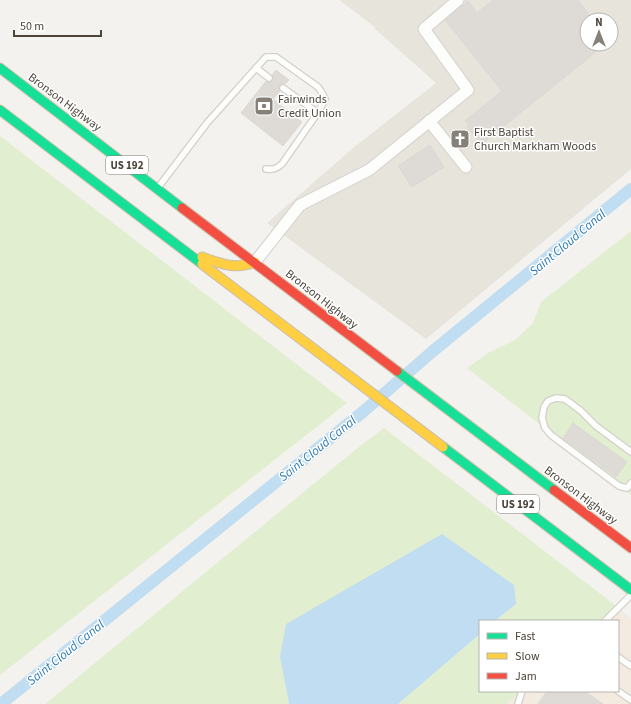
<svg xmlns="http://www.w3.org/2000/svg" width="631" height="704" viewBox="0 0 631 704" font-family="'Source Sans 3',sans-serif">
<style>
.residential{fill:#e7e4dc;fill-rule:evenodd}
.commercial{fill:#f3ebdf}
.green{fill:#e1eecf}
.water{fill:#c0ddf1}
.lines{fill:none;stroke-linecap:round;stroke-linejoin:round}
.canal{stroke:#c0ddf1;stroke-width:12}
.building{fill:#dedbd6;stroke:#dcd9d4}
.lane-casing{stroke:#d2d0cb;stroke-width:8}
.street-casing{stroke:#d2d0cb;stroke-width:13}
.fast-casing{stroke:#ccbfa9;stroke-width:11}
.slow-casing{stroke:#ccbfa9;stroke-width:11}
.jam-casing{stroke:#ccbfa9;stroke-width:11}
.lane{stroke:#fdfdfc;stroke-width:5.5}
.street{stroke:#fdfdfc;stroke-width:11}
.fast{stroke:#16e098;stroke-width:9}
.slow{stroke:#ffcf43;stroke-width:9}
.jam{stroke:#f24e42;stroke-width:9}
.labels{text-anchor:middle;stroke-width:3;stroke-linejoin:round;paint-order:stroke}
.shield{fill:#fff;stroke:#817c74;stroke-width:1}
.shield-label{font-size:11px;font-weight:bold;fill:#4b4439}
.poi-label{font-size:12px;fill:#4b4439;stroke:#fff;text-anchor:start}
.street-label{font-size:12px;fill:#4b4439;stroke:#fff}
.water-label{font-size:13px;font-style:italic;fill:#2e7ab2;stroke:#fff}
</style>
<rect width="100%" height="100%" fill="#f4f2ee"/>
<!-- residential -->
<path class="residential" d="M339,0H631V169L426,339L267,223L353,148L436,83L374,28L375,27ZM587,20H611V44H587Z"/>
<!-- commercial -->
<path class="commercial" d="M620,609L631,618V704H506L522,691H618V621H606Z"/>
<!-- green -->
<g class="green">
<path d="M0,136L347,403L0,675Z"/>
<path d="M631,231V495L467,368L488,353L515,340L533,323L541,302Z"/>
<path d="M384,428L620,609L606,621H495L516,604L280,657L289,704H45L355,450Z"/>
<path d="M480,634V691H522L506,704H398Z"/>
</g>
<!-- water -->
<path class="water" d="M442,534L514,585L516,604L495,621H480V634L398,704H289L280,657L286,624Z"/>
<g class="lines">
<!-- canal -->
<path class="canal" d="M1,704L364,411L433,351L631,189"/>
</g>
<!-- building -->
<g class="building">
<path d="M493,0H578L594,20H587V44H606L483,143L480,138L478,140L467,127L469,125L465,121L502,91L445,20L468,1L477,13Z"/>
<path d="M276,70L289,80L285,84L280,85L279,88L280,91L273,99L302,122L283,146L241,113L266,81L269,82L272,81L273,78L272,75Z"/>
<path d="M430,145L444,167L412,187L398,166Z"/>
<path d="M573,423L627,462L616,477L563,438Z"/>
<path d="M547,691H585L603,704H538Z"/>
</g>
<g class="lines">
<defs>
<g id="lane">
<path d="M256,68L269,78"/>
<path d="M283,88L318,113"/>
<path d="M160,185L207,123L266,57H276L318,87L322,93L325,99L319,111L282,164C276,169 273,170 266,169"/>
<path d="M631,452L596,426L581,411L565,399L556,398L548,401L544,407L542,418L545,428L551,435L619,486L627,488L631,483"/>
<path d="M605,621L631,595"/>
<path d="M618,657L631,666"/>
<path d="M618,691L631,700"/>
<path d="M518,704L522,691"/>
</g>
<g id="street">
<path d="M429,121L466,167"/>
<path d="M255,262L300,205L369,170L468,90L424,29L458,0"/>
</g>
<g id="fast">
<path d="M0,68L182,208"/>
<path d="M0,110L202,264"/>
<path d="M397,371L554,490"/>
<path d="M443,447L631,590"/>
</g>
<g id="slow">
<path d="M202,257C221,264 236,270 255,262"/>
<path d="M202,264L443,447"/>
</g>
<g id="jam">
<path d="M182,208L397,371"/>
<path d="M554,490L631,548"/>
</g>
</defs>
<!-- lane casing -->
<use href="#lane" class="lane-casing"/>
<!-- street casing -->
<use href="#street" class="street-casing"/>
<!-- fast casing -->
<use href="#fast" class="fast-casing"/>
<!-- slow casing -->
<use href="#slow" class="slow-casing"/>
<!-- jam casing -->
<use href="#jam" class="jam-casing"/>
<!-- lane -->
<use href="#lane" class="lane"/>
<!-- street -->
<use href="#street" class="street"/>
<!-- fast -->
<use href="#fast" class="fast"/>
<!-- slow -->
<use href="#slow" class="slow"/>
<!-- jam -->
<use href="#jam" class="jam"/>
</g>
<!-- icons -->
<defs>
<symbol id="bank-square" viewBox="-11 -11 22 22"><rect x="-9" y="-9" width="18" height="18" rx="4" fill="#868178" stroke="#fff"/><path d="M-6-4H6V4H-6ZM0-2.3a2.3 2.3 0 1 0 0 4.6a2.3 2.3 0 1 0 0-4.6Z" fill="#fff"/></symbol>
<symbol id="church-square" viewBox="-11 -11 22 22"><rect x="-9" y="-9" width="18" height="18" rx="4" fill="#868178" stroke="#fff"/><path d="M-1.2-6h2.4v3.5h3.3v2.4h-3.3V6h-2.4V-.1h-3.3v-2.4h3.3Z" fill="#fff"/></symbol>
</defs>
<g fill-rule="evenodd">
<use href="#bank-square" x="253" y="95" width="22" height="22"/>
<use href="#church-square" x="449" y="128" width="22" height="22"/>
</g>
<g class="labels">
<!-- shield labels -->
<g class="shield">
<rect x="106" y="156" width="42" height="18" rx="3"/>
<rect x="497" y="495" width="42" height="18" rx="3"/>
</g>
<g class="shield-label">
<text x="127" y="169">US 192</text>
<text x="518" y="508">US 192</text>
</g>
<!-- poi labels -->
<g class="poi-label">
<text x="278" y="103">Fairwinds<tspan x="278" dy="14">Credit Union</tspan></text>
<text x="474" y="136">First Baptist<tspan x="474" dy="14">Church Markham Woods</tspan></text>
</g>
<!-- street labels -->
<g class="street-label">
<text transform="translate(65 102) rotate(37)" y="4">Bronson Highway</text>
<text transform="translate(322 299) rotate(38)" y="4">Bronson Highway</text>
<text transform="translate(581 495) rotate(37)" y="4">Bronson Highway</text>
</g>
<!-- water labels -->
<g class="water-label">
<text transform="translate(567 242) rotate(-40)" y="5">Saint Cloud Canal</text>
<text transform="translate(317 448) rotate(-39)" y="5">Saint Cloud Canal</text>
<text transform="translate(65 652) rotate(-39)" y="5">Saint Cloud Canal</text>
</g>
</g>
<!-- legend -->
<rect x="479" y="620" width="140" height="72" fill="#ffffff" stroke="#b7b4b0"/>
<rect x="487" y="633" width="20" height="6" fill="#16e098" stroke="#b7b4b0"/>
<text x="515" y="640" font-size="12" fill="#4b4439">Fast</text>
<rect x="487" y="653" width="20" height="6" fill="#ffcf43" stroke="#b7b4b0"/>
<text x="515" y="660" font-size="12" fill="#4b4439">Slow</text>
<rect x="487" y="673" width="20" height="6" fill="#f24e42" stroke="#b7b4b0"/>
<text x="515" y="680" font-size="12" fill="#4b4439">Jam</text>
<!-- north arrow -->
<g transform="translate(599 32)"><circle r="19" fill="#ffffff" stroke="#b7b4b0"/>
<path d="M0-3L7 15L0 10L-7 15Z" fill="#868178"/>
<text y="-6" font-size="11" font-weight="bold" text-anchor="middle" fill="#4b4439">N</text>
</g>
<!-- scale -->
<path d="M14 30v6h87v-6" fill="none" stroke="#4b4439" stroke-width="2"/>
<text x="20" y="30" font-size="12" fill="#4b4439" stroke="#ffffff" stroke-width="3" paint-order="stroke">50 m</text>
</svg>
